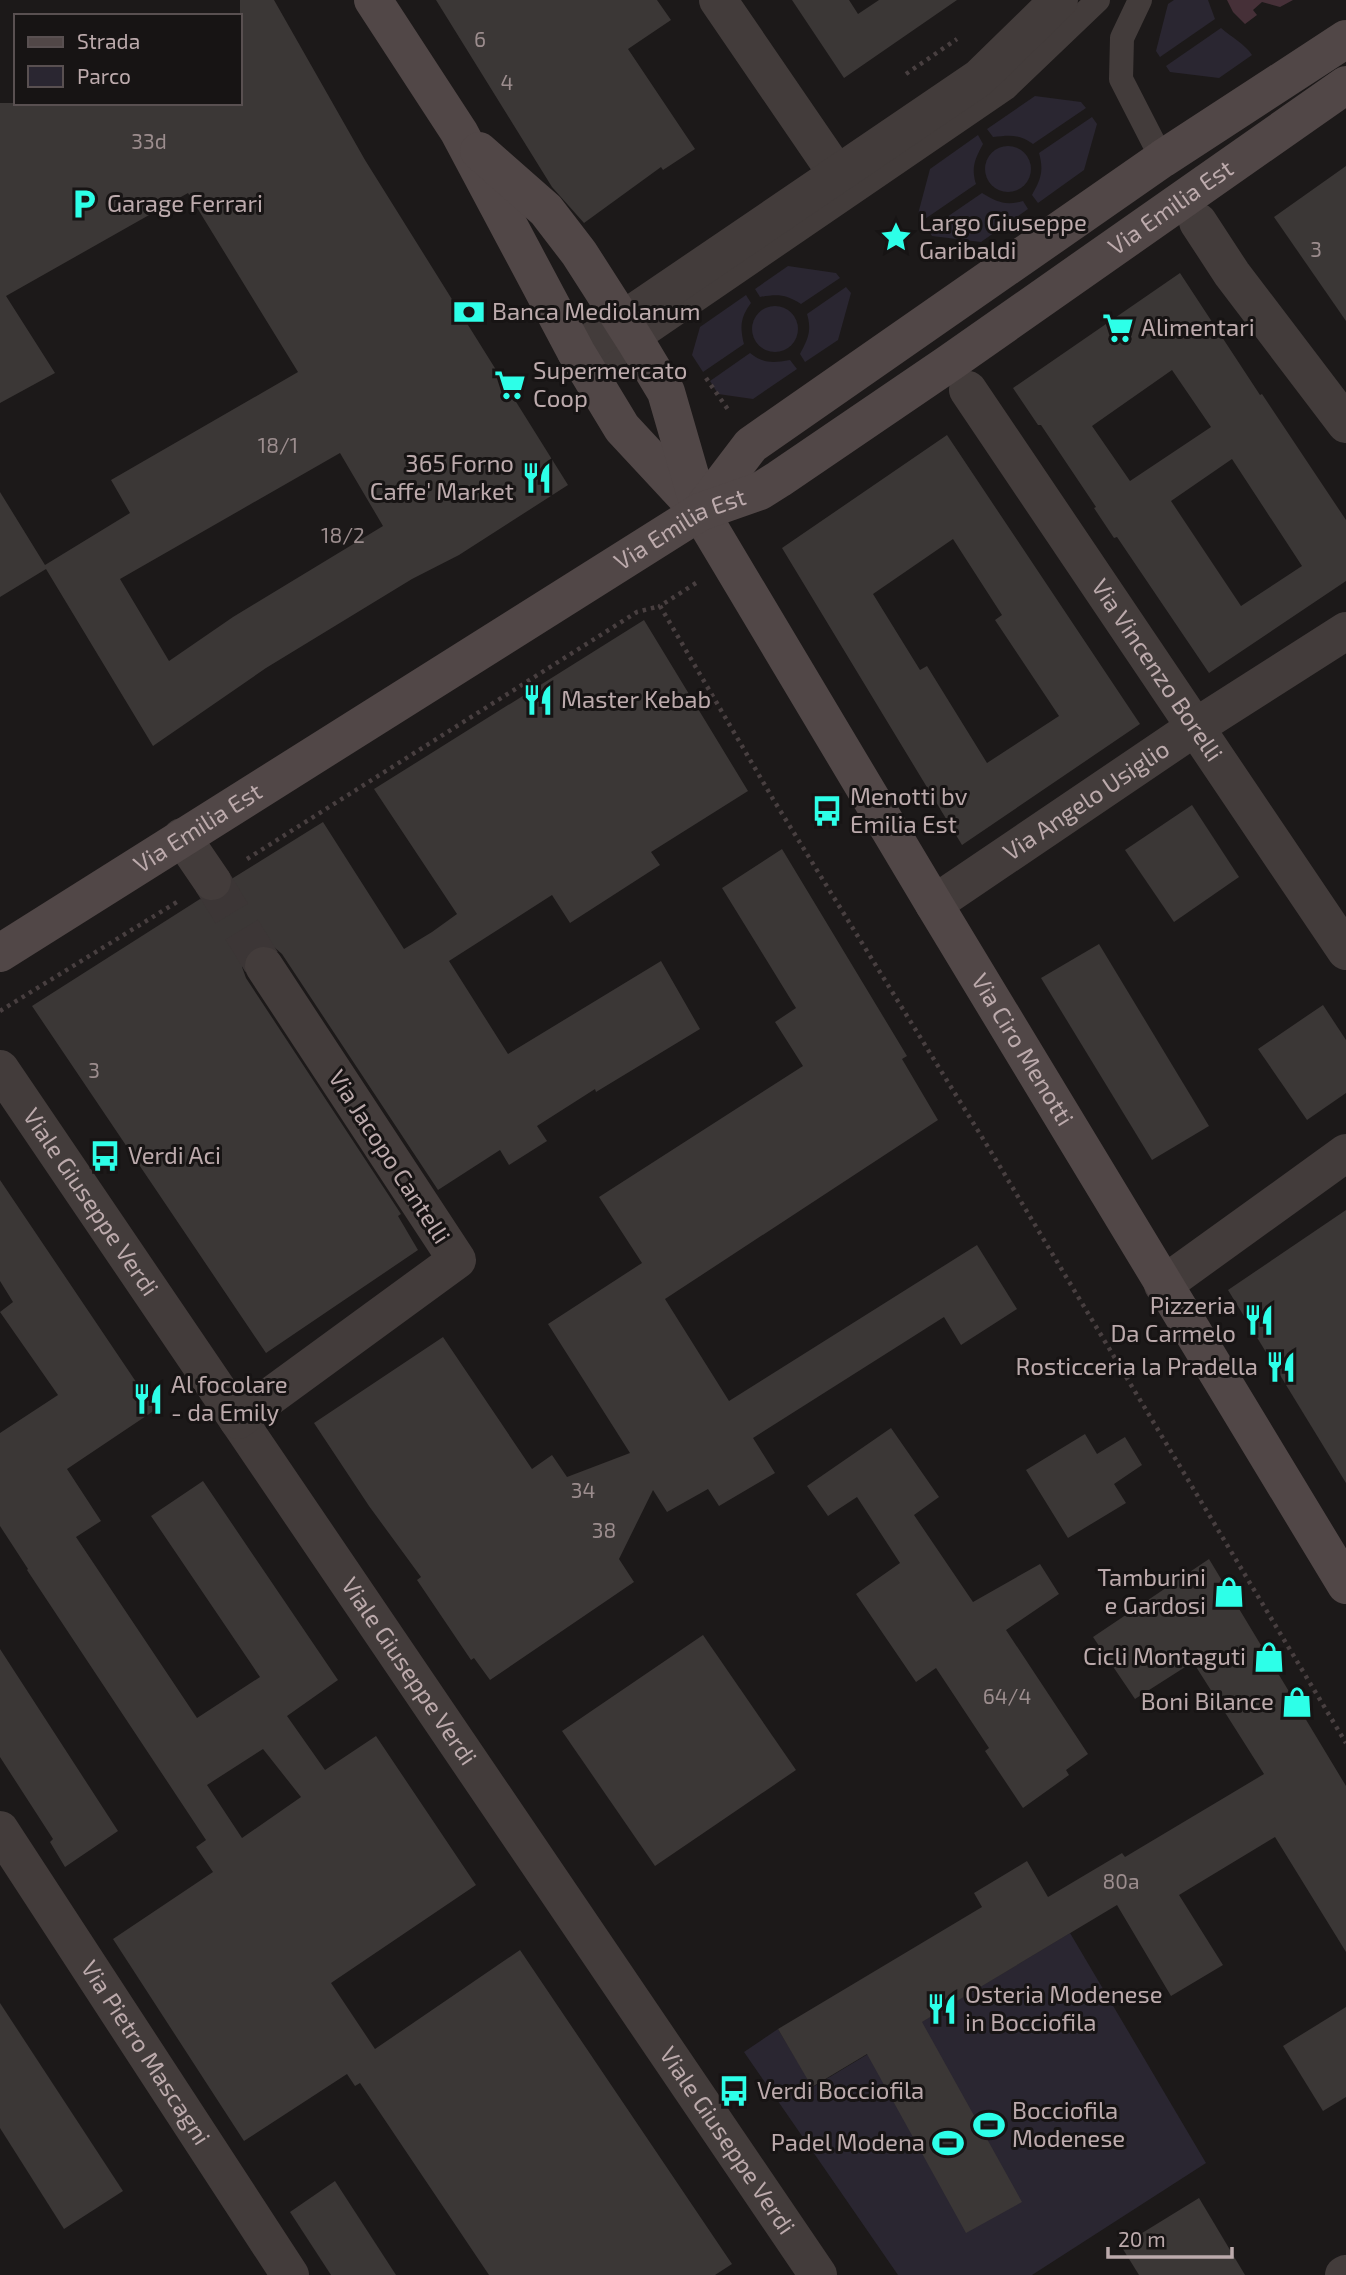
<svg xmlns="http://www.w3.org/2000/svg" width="1346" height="2275" viewBox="0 0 1346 2275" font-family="'Exo 2',sans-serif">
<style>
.green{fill:#2a2631}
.water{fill:#463038}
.building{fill:#3b3736;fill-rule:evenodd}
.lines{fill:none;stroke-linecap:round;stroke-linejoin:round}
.street-tunnel{stroke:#3c3636;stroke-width:38;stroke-dasharray:38 19;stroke-linecap:butt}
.path{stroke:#483f40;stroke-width:4.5;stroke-dasharray:3.5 5;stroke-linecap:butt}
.lane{stroke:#433c3b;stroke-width:24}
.street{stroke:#433c3b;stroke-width:38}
.secondary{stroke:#514747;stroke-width:38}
.labels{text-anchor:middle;stroke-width:6;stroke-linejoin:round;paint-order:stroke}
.number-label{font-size:21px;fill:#9c8d8e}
.poi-label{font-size:24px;fill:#bcaaac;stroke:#171414;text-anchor:start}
.street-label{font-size:24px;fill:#bcaaac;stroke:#171414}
</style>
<rect width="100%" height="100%" fill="#1c1919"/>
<!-- green -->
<g class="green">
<path d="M1174,0H1208L1215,19L1160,57L1156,51L1168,4Z"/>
<path d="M1221,28C1231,37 1245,44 1252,55L1219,78L1170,72L1166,66Z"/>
<path d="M1035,96L1081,102L1086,108L1033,144C1019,134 1010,135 993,137L987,129Z"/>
<path d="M1092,117L1097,124L1084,170L1038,203L1032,195C1041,179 1044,171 1039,153Z"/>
<path d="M978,135L983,144C975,159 971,167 976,184L922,221L918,214L930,169Z"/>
<circle cx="1008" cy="169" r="23"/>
<path d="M982,193C997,202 1005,206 1023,201L1028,209L981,242L932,236L928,230Z"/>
<path d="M788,266L836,273L840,278L801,304C786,294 777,294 760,297L755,289Z"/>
<path d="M846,287L851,293L838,340L805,362L800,354C808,339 812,331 807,314Z"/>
<path d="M746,295L751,303C740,318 740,327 744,344L703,372L692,355L700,327Z"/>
<circle cx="775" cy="329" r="23"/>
<path d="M750,353C764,364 773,363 790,360L797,369L753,399L718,394L710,381Z"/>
<path d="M1070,1933L1206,2163L1032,2275H898L744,2052L778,2029L813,2087Z"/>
</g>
<!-- water -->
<path class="water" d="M1227,0H1293L1280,7L1262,2L1253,10L1257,15L1245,24L1233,12Z"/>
<!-- building -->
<g class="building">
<path d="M240,0H274L365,160L568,485L459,555L412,579L266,668L153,746L46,569L0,597V492L45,565L130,513L111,480L298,372L188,193L6,296L55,373L0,403V103H240ZM340,453L383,526L233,617L169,661L120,579Z"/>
<path d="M436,0H657L671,20L628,49L695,149L663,170L661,167L584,223L552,187Z"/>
<path d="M792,0H849L858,14L879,0H957L844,78Z"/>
<path d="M1346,166V321L1274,217Z"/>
<path d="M1180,273L1260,395L1262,394L1346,520V581L1209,673L1117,537L1114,538L1094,508L1096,507L1041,425H1038L1013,388ZM1172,370L1211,427L1130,481L1092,426ZM1232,459L1302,566L1241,606L1171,501Z"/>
<path d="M947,435L1140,724L962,845L782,548ZM953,539L1002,615L995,620L1059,716L987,763L927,666L920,670L873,594Z"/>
<path d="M644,620L748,791L651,852L660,865L570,923L552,895L449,961L508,1054L661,961L700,1029L596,1092L595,1089L537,1126L547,1141L509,1165L500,1150L438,1190L282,954L274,947L263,944L251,948L244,957L242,967L246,978L401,1214L398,1216L418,1250L266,1353L32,1006L200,899L213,903L224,899L232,890L233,878L323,822L404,949L432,932L457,914L374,789Z"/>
<path d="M1192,805L1239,877L1174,922L1125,850Z"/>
<path d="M782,849L907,1056L902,1059L938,1120L665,1299L729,1401L977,1245L1017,1309L961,1345L944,1317L753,1438L775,1473L719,1506L708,1489L667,1512L653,1490L619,1559L634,1582L490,1680L474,1658L471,1660L417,1580L421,1577L369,1506L314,1423L443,1337L532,1469L552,1455L567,1477L630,1453L548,1324L642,1263L599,1197L803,1066L775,1022L796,1008L722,888Z"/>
<path d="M1099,944L1209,1126L1152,1160L1041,978Z"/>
<path d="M1323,1005L1346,1040V1093L1307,1120L1258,1049Z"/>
<path d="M0,1180L155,1410L67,1469L101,1521L76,1537L197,1718L260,1677L151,1516L203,1481L338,1680L287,1716L325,1770L376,1736L476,1885L331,1983L375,2049L520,1950L732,2264L715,2275H489L360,2083L355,2086L347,2074L244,2141L113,1939L213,1872L196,1847L206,1840L27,1570L28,1569L0,1526V1433L58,1395L0,1312L13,1302L0,1281ZM263,1749L301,1797L242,1838L207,1785Z"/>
<path d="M1346,1210V1483L1228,1290Z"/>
<path d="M891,1428L939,1497L914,1515L973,1602L1040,1564L1059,1594L1006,1630L1088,1754L1066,1770L1069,1775L1023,1808L985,1751L989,1748L936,1668L916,1682L856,1594L900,1563L857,1497L828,1516L807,1486Z"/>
<path d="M1085,1434L1097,1454L1125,1437L1142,1465L1114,1484L1126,1503L1068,1538L1026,1470Z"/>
<path d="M1209,1559L1346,1786V1952L1275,1837L1179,1895L1223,1965L1171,1996L1117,1905L922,2022L1022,2202L966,2233L867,2054L812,2087L778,2029L982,1907L974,1893L1027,1861L1048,1897L1122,1853L1125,1857L1264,1774L1193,1662L1135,1699L1093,1637Z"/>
<path d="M703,1635L796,1770L655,1866L562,1731Z"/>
<path d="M0,1649L118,1831L65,1867L50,1842L53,1839L0,1757Z"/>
<path d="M0,2003L123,2191L64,2229L0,2128Z"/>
<path d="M1346,2007V2097L1323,2111L1283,2046Z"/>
<path d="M335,2181L396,2275H331L290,2212Z"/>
<path d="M1199,2198L1245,2275H1139L1121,2246Z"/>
</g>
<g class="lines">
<!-- street-tunnel -->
<path class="street-tunnel" d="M212,881L264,966"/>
<!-- path -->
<g class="path">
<path d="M906,74L957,39"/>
<path d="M706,378L729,411"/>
<path d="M696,583L660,606L773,799L993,1155L1346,1743"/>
<path d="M247,859L637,612L660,606"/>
<path d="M0,1011L177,902"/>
</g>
<!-- lane -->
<g class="lane">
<path d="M1140,0L1122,38L1121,79L1162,159"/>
<path d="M590,375L648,333L1006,88L1098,0"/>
</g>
<!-- street -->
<g class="street">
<path d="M718,0L837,174"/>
<path d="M1198,222L1232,274L1346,424"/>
<path d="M576,352L979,78L1059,0"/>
<path id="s1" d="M968,390L1346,951"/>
<path d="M182,837L212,881"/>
<path id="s2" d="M934,904L1194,728L1346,631"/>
<path id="s3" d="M0,1069L818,2275"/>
<path d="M1163,1285L1346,1153"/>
<path d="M238,1420L457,1260L264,966"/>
<path id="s4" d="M0,1830L290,2275"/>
<path d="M1344,2275L1346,2274"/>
</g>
<!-- secondary -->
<g class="secondary">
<path id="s5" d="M373,0L459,132L576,352L622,428L700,512L934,904L1346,1585"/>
<path d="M479,151L546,210L579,253L636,342L666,392L699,506"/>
<path d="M700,512L751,445L1162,159L1346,39"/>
<path id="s6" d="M0,953L700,512L760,491L779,479L948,364L1346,85"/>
</g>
</g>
<!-- icons -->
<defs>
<symbol id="parking-bare" viewBox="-9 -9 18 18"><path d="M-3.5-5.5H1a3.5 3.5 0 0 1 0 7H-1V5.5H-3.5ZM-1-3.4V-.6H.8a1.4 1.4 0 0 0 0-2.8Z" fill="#2dffe8" stroke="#171414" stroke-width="2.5" paint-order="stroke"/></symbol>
<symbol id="sight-bare" viewBox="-9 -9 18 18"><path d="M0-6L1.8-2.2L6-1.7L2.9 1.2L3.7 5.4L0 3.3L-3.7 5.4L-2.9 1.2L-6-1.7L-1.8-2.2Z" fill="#2dffe8" stroke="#171414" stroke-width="2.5" paint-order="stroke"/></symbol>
<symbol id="bank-bare" viewBox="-9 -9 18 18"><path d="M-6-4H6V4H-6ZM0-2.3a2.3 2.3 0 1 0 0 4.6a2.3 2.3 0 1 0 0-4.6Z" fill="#2dffe8" stroke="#171414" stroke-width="2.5" paint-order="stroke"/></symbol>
<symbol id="supermarket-bare" viewBox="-9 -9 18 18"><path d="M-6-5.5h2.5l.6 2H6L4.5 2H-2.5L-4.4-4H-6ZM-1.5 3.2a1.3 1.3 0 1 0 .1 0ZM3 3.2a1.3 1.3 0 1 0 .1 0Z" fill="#2dffe8" stroke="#171414" stroke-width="2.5" paint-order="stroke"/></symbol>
<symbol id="restaurant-bare" viewBox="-9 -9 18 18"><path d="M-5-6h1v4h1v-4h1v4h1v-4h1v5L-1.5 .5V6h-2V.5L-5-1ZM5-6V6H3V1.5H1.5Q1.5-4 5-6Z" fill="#2dffe8" stroke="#171414" stroke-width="2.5" paint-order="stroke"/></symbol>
<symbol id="bus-bare" viewBox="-9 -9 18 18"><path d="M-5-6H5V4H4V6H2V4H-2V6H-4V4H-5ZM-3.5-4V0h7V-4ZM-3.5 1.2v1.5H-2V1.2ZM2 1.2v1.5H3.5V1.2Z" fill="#2dffe8" stroke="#171414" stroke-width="2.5" paint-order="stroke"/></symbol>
<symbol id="shop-bare" viewBox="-9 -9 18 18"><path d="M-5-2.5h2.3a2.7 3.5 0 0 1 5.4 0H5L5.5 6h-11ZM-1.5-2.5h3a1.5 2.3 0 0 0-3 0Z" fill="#2dffe8" stroke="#171414" stroke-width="2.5" paint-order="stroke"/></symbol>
<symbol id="stadium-bare" viewBox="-9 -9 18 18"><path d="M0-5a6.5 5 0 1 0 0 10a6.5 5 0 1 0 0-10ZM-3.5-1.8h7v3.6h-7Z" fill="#2dffe8" stroke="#171414" stroke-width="2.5" paint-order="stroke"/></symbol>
</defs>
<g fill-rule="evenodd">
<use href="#parking-bare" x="62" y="182" width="44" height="44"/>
<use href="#sight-bare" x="874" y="215" width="44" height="44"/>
<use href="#bank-bare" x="447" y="290" width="44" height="44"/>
<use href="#supermarket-bare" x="1096" y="306" width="44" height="44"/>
<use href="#supermarket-bare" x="488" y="363" width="44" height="44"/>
<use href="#restaurant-bare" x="515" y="456" width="44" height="44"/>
<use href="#restaurant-bare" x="516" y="678" width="44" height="44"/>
<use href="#bus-bare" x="805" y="789" width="44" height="44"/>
<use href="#bus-bare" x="83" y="1134" width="44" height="44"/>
<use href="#restaurant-bare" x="1237" y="1298" width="44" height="44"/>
<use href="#restaurant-bare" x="1259" y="1345" width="44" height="44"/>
<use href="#restaurant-bare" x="126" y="1377" width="44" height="44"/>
<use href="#shop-bare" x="1207" y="1570" width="44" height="44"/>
<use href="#shop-bare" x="1247" y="1635" width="44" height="44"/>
<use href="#shop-bare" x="1275" y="1680" width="44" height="44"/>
<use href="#restaurant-bare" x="920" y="1987" width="44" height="44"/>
<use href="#bus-bare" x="712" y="2069" width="44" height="44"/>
<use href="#stadium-bare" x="967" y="2103" width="44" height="44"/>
<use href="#stadium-bare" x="926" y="2121" width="44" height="44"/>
</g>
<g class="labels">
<!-- number labels -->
<g class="number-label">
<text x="480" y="47">6</text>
<text x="507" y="90">4</text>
<text x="149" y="149">33d</text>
<text x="1316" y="257">3</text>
<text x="278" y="453">18/1</text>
<text x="343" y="543">18/2</text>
<text x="94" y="1078">3</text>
<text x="583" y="1498">34</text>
<text x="604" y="1538">38</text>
<text x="1007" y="1704">64/4</text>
<text x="1121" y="1889">80a</text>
</g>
<!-- poi labels -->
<g class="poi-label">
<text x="107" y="212">Garage Ferrari</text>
<text x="919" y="231">Largo Giuseppe<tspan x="919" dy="28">Garibaldi</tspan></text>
<text x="492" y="320">Banca Mediolanum</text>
<text x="1141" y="336">Alimentari</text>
<text x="533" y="379">Supermercato<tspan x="533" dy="28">Coop</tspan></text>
<text x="514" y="472" text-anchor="end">365 Forno<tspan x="514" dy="28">Caffe' Market</tspan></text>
<text x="561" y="708">Master Kebab</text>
<text x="850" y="805">Menotti bv<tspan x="850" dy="28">Emilia Est</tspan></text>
<text x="128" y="1164">Verdi Aci</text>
<text x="1236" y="1314" text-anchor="end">Pizzeria<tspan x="1236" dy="28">Da Carmelo</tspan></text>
<text x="1258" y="1375" text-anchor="end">Rosticceria la Pradella</text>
<text x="171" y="1393">Al focolare<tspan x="171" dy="28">- da Emily</tspan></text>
<text x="1206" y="1586" text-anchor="end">Tamburini<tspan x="1206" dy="28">e Gardosi</tspan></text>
<text x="1246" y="1665" text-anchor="end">Cicli Montaguti</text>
<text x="1274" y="1710" text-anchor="end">Boni Bilance</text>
<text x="965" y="2003">Osteria Modenese<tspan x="965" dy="28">in Bocciofila</tspan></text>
<text x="757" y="2099">Verdi Bocciofila</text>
<text x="1012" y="2119">Bocciofila<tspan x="1012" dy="28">Modenese</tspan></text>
<text x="925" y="2151" text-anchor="end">Padel Modena</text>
</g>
<!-- street labels -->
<g class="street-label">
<text dy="8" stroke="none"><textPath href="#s6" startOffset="1390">Via Emilia Est</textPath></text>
<text dy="8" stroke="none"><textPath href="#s6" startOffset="802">Via Emilia Est</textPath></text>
<text dy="8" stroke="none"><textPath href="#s1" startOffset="338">Via Vincenzo Borelli</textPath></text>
<text dy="8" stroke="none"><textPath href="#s2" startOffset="184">Via Angelo Usiglio</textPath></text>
<text dy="8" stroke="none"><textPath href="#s6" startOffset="234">Via Emilia Est</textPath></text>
<text dy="8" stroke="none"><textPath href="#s5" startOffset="1237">Via Ciro Menotti</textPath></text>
<text transform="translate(389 1157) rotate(57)" y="8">Via Jacopo Cantelli</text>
<text dy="8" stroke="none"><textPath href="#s3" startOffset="161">Viale Giuseppe Verdi</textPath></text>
<text dy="8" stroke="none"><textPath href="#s3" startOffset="728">Viale Giuseppe Verdi</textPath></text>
<text dy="8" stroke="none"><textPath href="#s4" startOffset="266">Via Pietro Mascagni</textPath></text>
<text dy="8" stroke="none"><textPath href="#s3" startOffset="1295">Viale Giuseppe Verdi</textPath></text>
</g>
</g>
<!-- legend -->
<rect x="14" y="14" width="228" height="91" fill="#171414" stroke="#595051" stroke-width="2"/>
<rect x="28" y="37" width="35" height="10" fill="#514747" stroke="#595051" stroke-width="2"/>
<text x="77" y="49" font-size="21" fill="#bcaaac">Strada</text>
<rect x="28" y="66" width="35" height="21" fill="#2a2631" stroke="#595051" stroke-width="2"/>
<text x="77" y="84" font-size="21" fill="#bcaaac">Parco</text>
<!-- scale -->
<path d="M1108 2247v10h124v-10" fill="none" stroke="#bcaaac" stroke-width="3.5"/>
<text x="1118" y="2247" font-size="21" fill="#bcaaac" stroke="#171414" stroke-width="5" paint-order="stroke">20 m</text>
</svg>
